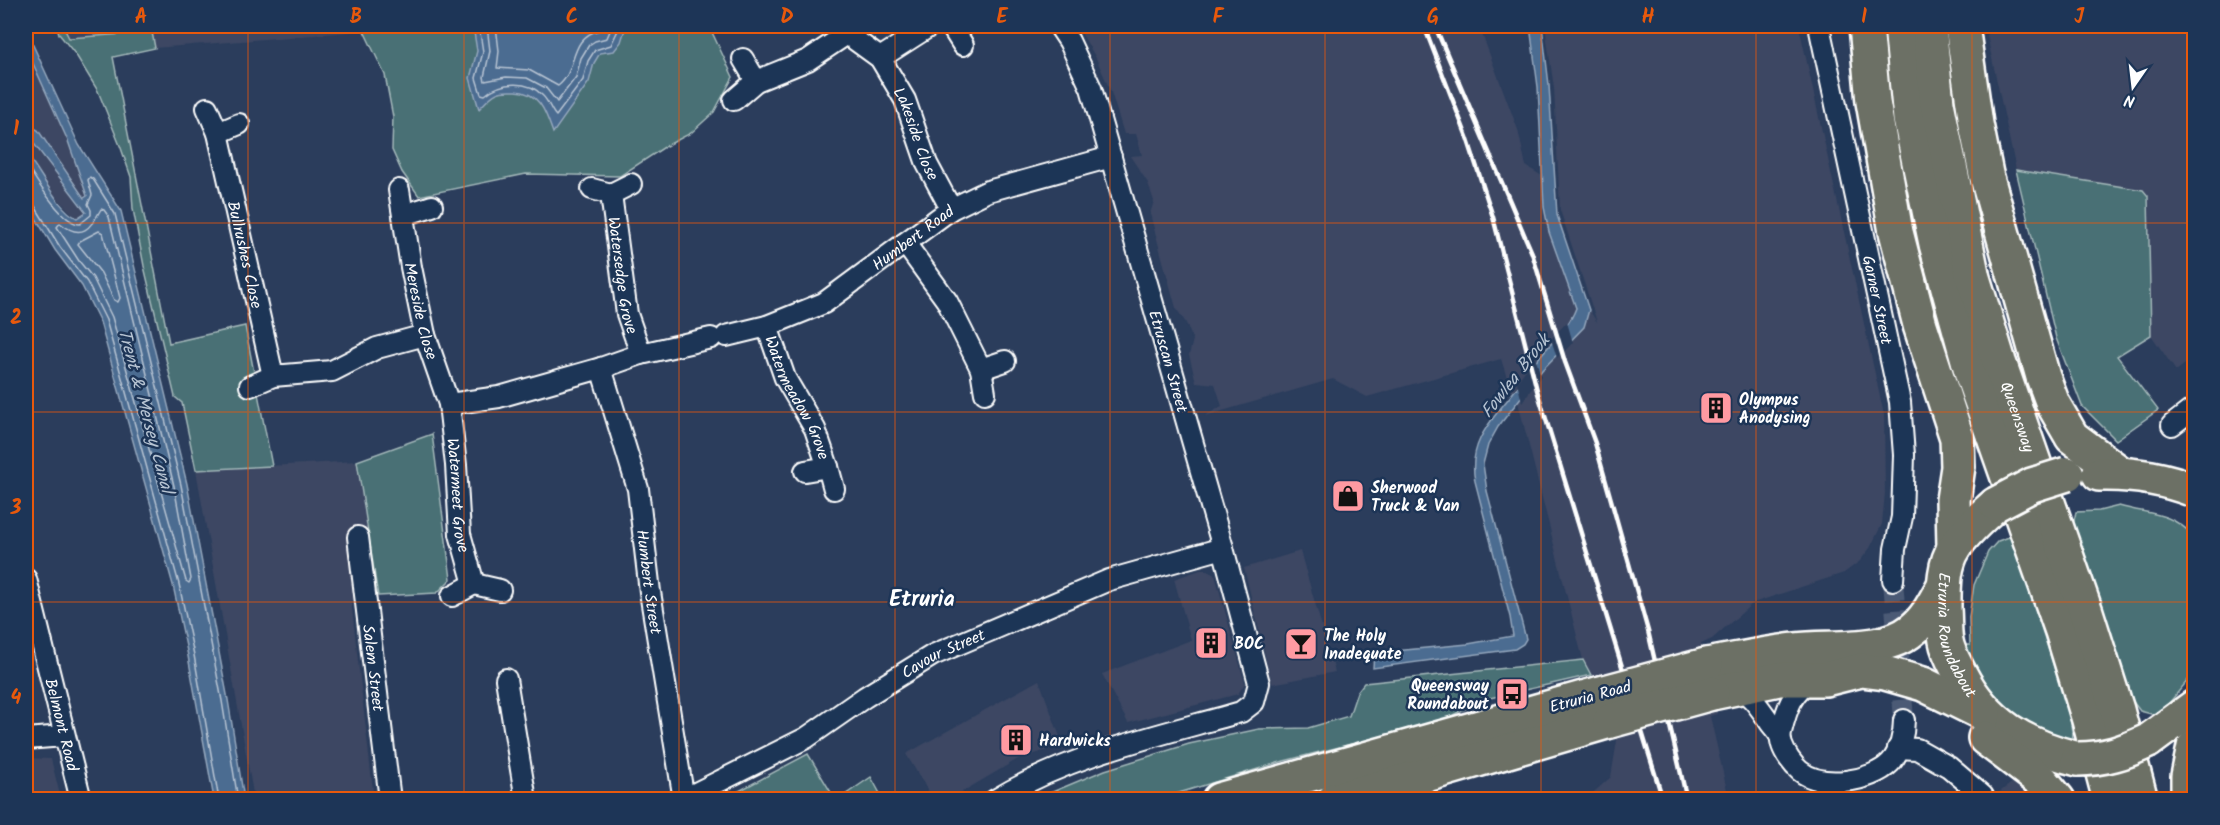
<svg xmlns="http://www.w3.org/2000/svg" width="2220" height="825" viewBox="0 0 2220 825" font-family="Kalam,sans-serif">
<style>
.built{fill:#3c4763}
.green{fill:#487074;stroke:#a4b8ba;stroke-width:1.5}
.water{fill:#4c6c91;stroke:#94a7bd;stroke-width:1.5}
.pier{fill:#2b3d5c}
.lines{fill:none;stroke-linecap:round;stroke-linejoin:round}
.shore{stroke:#b7c4d3;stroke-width:1.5}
.street-tunnel{stroke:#4b5a74;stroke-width:20;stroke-dasharray:20 10;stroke-linecap:butt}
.street-casing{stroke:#fff;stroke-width:24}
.highway-casing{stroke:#fff;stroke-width:38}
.street{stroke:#1d3557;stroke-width:20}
.highway{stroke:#6c7065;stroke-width:33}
.rail{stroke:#fff;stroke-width:4.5}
.highway-bridge-casing{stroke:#fff;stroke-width:38;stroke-linecap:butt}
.highway-bridge{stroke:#6c7065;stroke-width:33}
.grid{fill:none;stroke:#e8590c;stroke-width:1.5;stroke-opacity:0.55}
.labels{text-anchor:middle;stroke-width:5;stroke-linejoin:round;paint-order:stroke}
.street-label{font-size:16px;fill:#fff;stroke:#1d3557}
.poi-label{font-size:16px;font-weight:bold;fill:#fff;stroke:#1d3557;text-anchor:start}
.water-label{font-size:18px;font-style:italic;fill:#b7c4d3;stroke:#1d3557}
.district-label{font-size:22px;font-weight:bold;fill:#fff;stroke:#1d3557}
.neatline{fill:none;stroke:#e8590c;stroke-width:2}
.grid-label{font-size:20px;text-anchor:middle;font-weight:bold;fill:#e8590c}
</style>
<rect width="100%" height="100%" fill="#2b3d5c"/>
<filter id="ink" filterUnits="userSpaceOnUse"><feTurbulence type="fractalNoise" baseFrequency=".0167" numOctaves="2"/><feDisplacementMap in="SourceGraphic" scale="12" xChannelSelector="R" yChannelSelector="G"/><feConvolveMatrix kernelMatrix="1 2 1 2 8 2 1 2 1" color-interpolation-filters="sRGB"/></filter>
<g filter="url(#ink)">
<!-- built -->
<g class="built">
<path d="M63,26H424L155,48L152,32L69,38Z"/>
<path d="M1077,26H1479L1518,130L1526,166L1542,176L1544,207L1549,231L1576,308L1571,321L1538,358L1512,394L1501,359L1367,397L1333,379L1205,416L1222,406L1215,384L1196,382L1189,355L1193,340L1186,323L1176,308L1150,214L1154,201L1148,183L1130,156L1142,155L1136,134H1124L1111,92L1096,58Z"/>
<path d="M1545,26H1799L1884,415L1885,493L1882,524L1870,548L1860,561L1844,573L1753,603L1712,639L1701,644L1717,714L1710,716L1729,799H1586L1611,777L1617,741L1595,675H1591L1583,660L1518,402L1541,370L1584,327L1589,310L1597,322L1560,210L1554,88Z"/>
<path d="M1985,26H2194V357L2176,371L2151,335L2148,196L2143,190L2016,170Z"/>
<path d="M26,48L68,141L87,196L84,198L38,130L28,136L86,212L77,219L57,198L26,154Z"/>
<path d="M357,461L378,596L351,600L374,799H254L196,470Z"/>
<path d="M1300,551L1335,672L1272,684L1244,568Z"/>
<path d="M1203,569L1215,575L1245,683L1238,694L1128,723L1102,674L1191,640L1174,579Z"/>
<path d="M1039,680L1063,745L1018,759L950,799H933L906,754Z"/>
<path d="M26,758L51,759L61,799H26Z"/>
<path d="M2013,782L2035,799L1967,800L1998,793Z"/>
</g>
<!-- green -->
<g class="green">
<path d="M57,26H63L69,38L152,32L155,48L113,57L169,343L245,326L272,466L196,470L182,403L175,397L144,266L133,209L131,177L121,148L98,91L76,55L59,34Z"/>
<path d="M424,26H709L733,77L714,112L691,133L666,146L620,176L526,174L419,196L402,172L392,150L393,117L385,75L364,31Z"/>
<path d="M2016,170L2143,190L2148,196L2151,335L2117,356L2158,410L2116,440L2082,406L2056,338Z"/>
<path d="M432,434L451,579L437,593L378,596L357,461Z"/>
<path d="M2119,506C2151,515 2169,511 2194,536V673L2169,703L2155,715L2140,711L2122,687L2071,533L2076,512L2099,511Z"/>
<path d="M2012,536L2070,717L2073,740L2053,737L2032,729L1998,702L1977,675L1965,645H1970L1969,617L1974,585L1988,552L1998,541Z"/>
<path d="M1583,660L1591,675L1481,700L1442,721L1284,761L1159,799L1033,800L1105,770L1189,744L1259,729L1308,728L1349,716L1357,692L1364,683Z"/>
<path d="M808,754L835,799H724Z"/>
<path d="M871,777L883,799H839Z"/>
</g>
<!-- water -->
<g class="water">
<path d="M26,26H28L33,45L79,145L121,211L187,484L228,700L244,799H214L188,656L173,585L100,322L82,286L55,250L26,202V154C41,171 57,209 77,218L86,212L28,136V130L34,128L38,130L84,198L87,196L68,141L26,48Z"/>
<path d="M473,26H626L621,42L614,51L600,53L594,63L589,82L553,133C546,113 540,92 515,91C510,91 502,90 497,93C490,96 484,104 479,109L470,78L477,51Z"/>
<path d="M1530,26H1542L1549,85L1557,215L1589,310L1584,327L1542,370L1498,427L1488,445L1483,464L1487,491L1526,639L1523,644L1515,649L1373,668L1374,653L1468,644L1513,636L1510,617L1475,481C1467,441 1494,418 1516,389C1525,378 1532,366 1541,355C1554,340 1569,327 1576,308L1549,232L1544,207L1538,87Z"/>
</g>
<!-- pier -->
<g class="pier">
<path d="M1567,322L1573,343L1557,358L1551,339Z"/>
<path d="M1535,357L1541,376L1522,402L1517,382Z"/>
</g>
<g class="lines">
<!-- shore -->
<g class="shore">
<path d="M479,26L483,52L476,78L481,94L485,95C500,82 528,79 543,96C549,102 551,111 556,116L583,80L588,61L595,50L611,45L620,26"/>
<path d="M487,26L490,51L484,77L485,81L506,77L527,78L546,88L557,102L576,77L581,58L589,45L595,41L607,38L612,26"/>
<path d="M496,26L499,51L497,68L529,70L558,86C579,70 567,38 600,30L603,26"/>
<path d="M26,164C35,178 62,224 80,224L91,215V210L88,204L92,195L88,180L90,177L93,179L115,214L181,485L222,701L238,800"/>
<path d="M26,200L33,203L60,247L87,282L106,320L179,584L194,655L219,800"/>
<path d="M101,209L104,210L109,217L174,486L191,579L189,583L186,581L112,317L93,278L79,261L57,227L60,223C82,241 91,228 101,209Z"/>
<path d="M99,231L103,233L120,298L118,302L114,300L101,273L78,244L80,241Z"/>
</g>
<!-- street-tunnel -->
<path class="street-tunnel" d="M1893,580L1904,720"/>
<defs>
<g id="street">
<path id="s1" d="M843,26L847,34L880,58L905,100L927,164L951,209"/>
<path d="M951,26L963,45"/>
<path id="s2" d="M1819,26L1900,402L1904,455L1902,517L1895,549L1893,580"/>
<path d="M880,58L930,26"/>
<path d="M743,59L756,81"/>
<path d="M734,100L756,81L808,60L847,34"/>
<path id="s3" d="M207,108L218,133L273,376"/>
<path d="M218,133L239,124"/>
<path d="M592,189L611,194L631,184"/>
<path id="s4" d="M399,190L411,267L425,335L449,404L456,465L460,534L474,584"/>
<path id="s5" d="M611,194L627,314L641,354"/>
<path d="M404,215L432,206"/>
<path d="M905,243L947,301L981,369L985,393"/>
<path id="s6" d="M767,326L785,378L815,429L828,467L834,489"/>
<path id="s7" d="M726,336L767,326L824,303L951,209L988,191L1111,157"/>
<path id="s8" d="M601,368L638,489L650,592L684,800"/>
<path d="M981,369L1005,361"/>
<path d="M250,386L273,376L332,371L377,348L425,335"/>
<path d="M449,404L499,397L601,368L641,354L711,338"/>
<path d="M2172,425L2194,408"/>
<path d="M805,471L828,467"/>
<path id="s9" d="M358,537L390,800"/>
<path id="s10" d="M26,579L81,800"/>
<path d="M452,596L474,584L500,590"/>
<path d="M506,679L526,800"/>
<path d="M1738,687C1753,697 1759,707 1769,721C1772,726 1777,730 1780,736C1781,738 1781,743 1782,745C1785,754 1793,765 1800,771C1822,789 1871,782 1890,763C1900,753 1904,733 1904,720"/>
<path d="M1780,736C1785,716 1791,686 1815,681"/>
<path d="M26,739L64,736"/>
<path d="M1898,748L1917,749L1949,767L1983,796"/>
<path id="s11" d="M684,799L806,738L865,697L933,655L1109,580L1223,548"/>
<path d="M995,800C1071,754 1157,736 1241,712L1254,702L1259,683L1223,548L1091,88L1069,41L1059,26"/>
</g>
<g id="highway">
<path d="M1866,26L1873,102L1896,232L1920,325L1957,438L1958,467L1953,500L1954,548"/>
<path d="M1901,26L1910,119L1936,244L1973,378L2062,631L2089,720L2110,800"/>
<path id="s12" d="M1929,26L1937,103L1973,278L1999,362L2086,612L2117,710L2141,800"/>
<path d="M1962,26L1976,124L1986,174L2043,377L2053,404L2072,437L2120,473"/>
<path d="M2099,474C2133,473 2163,478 2194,490"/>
<path id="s13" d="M1996,504C1982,517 1965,531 1955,547C1943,565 1944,589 1944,609C1945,619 1944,631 1946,641C1948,653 1955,664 1960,674C1986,724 2025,746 2078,759"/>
<path d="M1706,665C1736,660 1766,653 1796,650C1829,646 1885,653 1912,630C1927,619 1935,601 1944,585"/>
<path d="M1712,693L1779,679H1825L1861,670L1885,673L1923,684L1984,714"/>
<path d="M1985,738L2043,782L2058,800"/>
<path d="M2148,741L2194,707"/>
<path d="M1219,800L1601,693"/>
<path d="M1334,800L1433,773L1610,721"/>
<path d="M2188,800V776L2194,747"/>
</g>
</defs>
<!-- street casing -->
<use href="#street" class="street-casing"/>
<!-- highway casing -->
<use href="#highway" class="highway-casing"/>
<!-- street -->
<use href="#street" class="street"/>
<!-- highway -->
<use href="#highway" class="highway"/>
<!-- rail -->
<g class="rail">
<path d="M1424,26L1467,137L1493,217L1537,390L1663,800"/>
<path d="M1435,26L1532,253L1565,362L1595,443L1648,631L1687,800"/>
</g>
<defs>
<g id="highway-bridge">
<path d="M1996,504L2032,485L2067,474"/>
<path d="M1601,693L1706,665"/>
<path d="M1610,721L1712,693"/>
<path d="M2078,759C2104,759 2125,752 2148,741"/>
</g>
</defs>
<!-- highway-bridge casing -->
<use href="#highway-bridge" class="highway-bridge-casing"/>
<!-- highway-bridge -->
<use href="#highway-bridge" class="highway-bridge"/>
</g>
</g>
<!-- grid -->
<path class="grid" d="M248,26V800M464,26V800M679,26V800M895,26V800M1110,26V800M1325,26V800M1541,26V800M1756,26V800M1972,26V800M26,223H2194M26,412H2194M26,602H2194"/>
<!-- icons -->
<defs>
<symbol id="building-square" viewBox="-11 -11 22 22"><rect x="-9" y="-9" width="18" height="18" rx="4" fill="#ff9aa2" stroke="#1d3557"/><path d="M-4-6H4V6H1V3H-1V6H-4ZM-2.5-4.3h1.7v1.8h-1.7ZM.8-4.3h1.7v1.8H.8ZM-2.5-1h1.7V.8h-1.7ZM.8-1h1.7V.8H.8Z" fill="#111"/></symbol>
<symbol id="shop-square" viewBox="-11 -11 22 22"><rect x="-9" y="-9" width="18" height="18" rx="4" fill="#ff9aa2" stroke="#1d3557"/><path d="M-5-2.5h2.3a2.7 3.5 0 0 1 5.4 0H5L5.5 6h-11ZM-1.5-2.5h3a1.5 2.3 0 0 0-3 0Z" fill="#111"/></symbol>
<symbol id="bar-square" viewBox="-11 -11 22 22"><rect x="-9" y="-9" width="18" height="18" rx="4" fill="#ff9aa2" stroke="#1d3557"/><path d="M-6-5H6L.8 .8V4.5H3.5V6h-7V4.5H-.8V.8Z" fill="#111"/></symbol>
<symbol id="bus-square" viewBox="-11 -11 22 22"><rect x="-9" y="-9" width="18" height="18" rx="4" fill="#ff9aa2" stroke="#1d3557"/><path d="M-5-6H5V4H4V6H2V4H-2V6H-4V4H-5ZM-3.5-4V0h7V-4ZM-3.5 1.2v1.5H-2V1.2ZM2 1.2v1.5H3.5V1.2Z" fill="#111"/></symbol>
</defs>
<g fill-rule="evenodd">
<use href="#building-square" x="1697" y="389" width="38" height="38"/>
<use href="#shop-square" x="1329" y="477" width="38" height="38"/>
<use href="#building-square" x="1192" y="624" width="38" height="38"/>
<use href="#bar-square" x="1282" y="625" width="38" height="38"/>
<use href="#bus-square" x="1493" y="675" width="38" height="38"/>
<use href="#building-square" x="997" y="721" width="38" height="38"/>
</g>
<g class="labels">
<!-- street labels -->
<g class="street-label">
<text dy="6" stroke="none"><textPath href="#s1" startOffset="134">Lakeside Close</textPath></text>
<text dy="6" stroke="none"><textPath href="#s7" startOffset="214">Humbert Road</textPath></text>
<text dy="6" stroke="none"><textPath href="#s3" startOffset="152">Bullrushes Close</textPath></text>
<text dy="6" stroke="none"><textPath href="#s5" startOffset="82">Watersedge Grove</textPath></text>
<text dy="6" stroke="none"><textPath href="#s2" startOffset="280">Garner Street</textPath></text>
<text dy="6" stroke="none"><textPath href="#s4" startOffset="123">Mereside Close</textPath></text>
<text transform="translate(1169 361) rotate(74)" y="6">Etruscan Street</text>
<text dy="6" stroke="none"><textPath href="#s6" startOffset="78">Watermeadow Grove</textPath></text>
<text dy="6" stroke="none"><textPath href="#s12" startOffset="402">Queensway</textPath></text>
<text dy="6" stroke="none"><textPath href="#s4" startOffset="312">Watermeet Grove</textPath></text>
<text dy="6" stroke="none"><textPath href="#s8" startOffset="220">Humbert Street</textPath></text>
<text dy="6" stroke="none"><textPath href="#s13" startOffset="152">Etruria Roundabout</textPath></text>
<text dy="6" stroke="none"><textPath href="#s11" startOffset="298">Cavour Street</textPath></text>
<text dy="6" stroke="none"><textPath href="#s9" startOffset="132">Salem Street</textPath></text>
<text transform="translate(1590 696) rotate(-15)" y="6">Etruria Road</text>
<text dy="6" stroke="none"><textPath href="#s10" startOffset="150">Belmont Road</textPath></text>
</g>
<!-- poi labels -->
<g class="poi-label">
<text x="1739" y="405">Olympus<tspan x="1739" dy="18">Anodysing</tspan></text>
<text x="1371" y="493">Sherwood<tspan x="1371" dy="18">Truck &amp; Van</tspan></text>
<text x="1324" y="641">The Holy<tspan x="1324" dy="18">Inadequate</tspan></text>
<text x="1234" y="649">BOC</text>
<text x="1489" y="691" text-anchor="end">Queensway<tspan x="1489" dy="18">Roundabout</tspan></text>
<text x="1039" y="746">Hardwicks</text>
</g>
<!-- water labels -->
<g class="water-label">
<text transform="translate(1515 376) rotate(-52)" y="6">Fowlea Brook</text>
<text transform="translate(146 411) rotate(75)" y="6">Trent &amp; Mersey Canal</text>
</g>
<!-- district labels -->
<g class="district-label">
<text x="922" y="606">Etruria</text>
</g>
</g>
<!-- margin -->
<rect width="2220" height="825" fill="none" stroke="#1d3557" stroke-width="66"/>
<!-- north arrow -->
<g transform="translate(2133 87) rotate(194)" stroke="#1d3557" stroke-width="4.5" paint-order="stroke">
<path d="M0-4.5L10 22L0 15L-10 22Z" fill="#ffffff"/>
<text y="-9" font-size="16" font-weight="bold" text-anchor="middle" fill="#ffffff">N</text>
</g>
<rect x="33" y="33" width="2154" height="759" class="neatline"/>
<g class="grid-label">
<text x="141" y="23">A</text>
<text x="356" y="23">B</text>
<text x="572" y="23">C</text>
<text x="787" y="23">D</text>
<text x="1002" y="23">E</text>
<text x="1218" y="23">F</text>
<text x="1433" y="23">G</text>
<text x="1648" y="23">H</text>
<text x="1864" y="23">I</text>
<text x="2079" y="23">J</text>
<text x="16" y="135">1</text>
<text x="16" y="324">2</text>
<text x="16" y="514">3</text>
<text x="16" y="704">4</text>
</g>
</svg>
